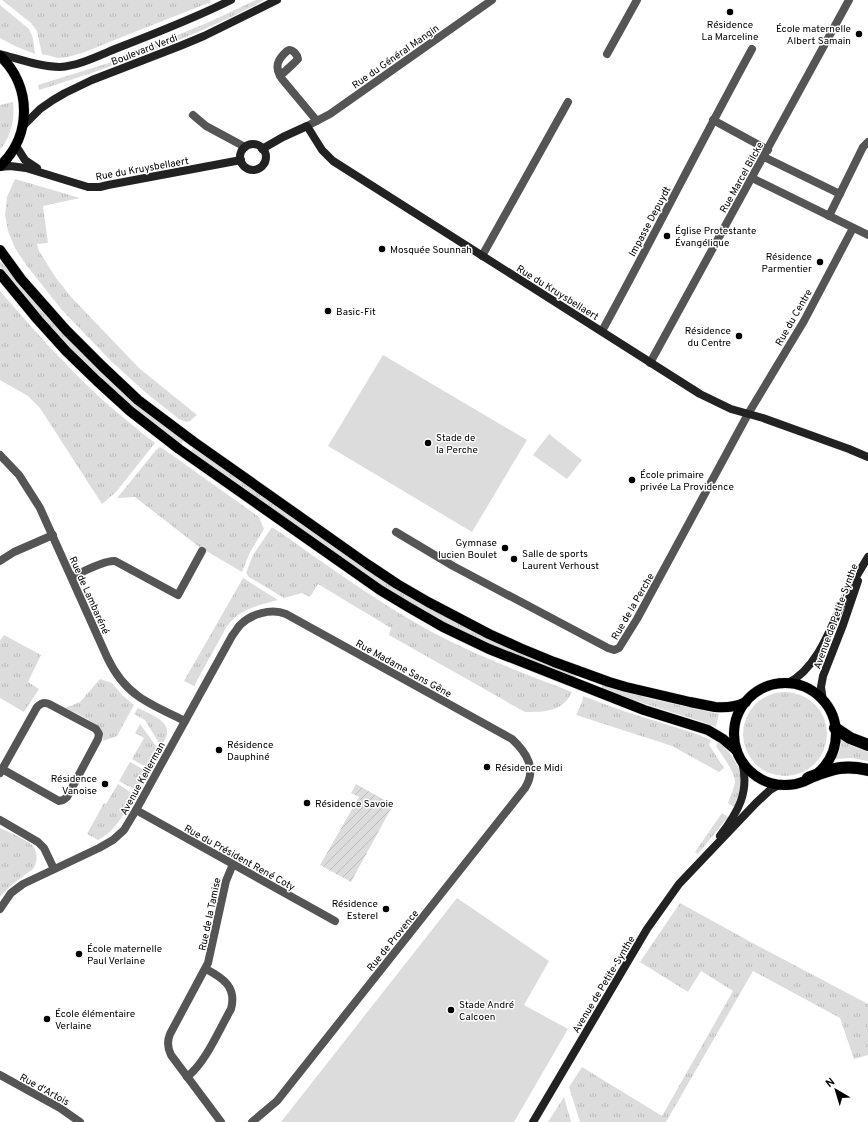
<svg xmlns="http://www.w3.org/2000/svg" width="868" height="1122" viewBox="0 0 868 1122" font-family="Overpass,sans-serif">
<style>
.grass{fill:url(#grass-tufts)}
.garden{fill:url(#garden-furrows)}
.pitch{fill:#dcdcdc}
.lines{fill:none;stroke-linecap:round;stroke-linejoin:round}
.primary-casing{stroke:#dbdbdb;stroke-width:11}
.highway-casing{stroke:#dbdbdb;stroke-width:13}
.street{stroke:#555;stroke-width:8}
.secondary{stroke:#222;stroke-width:8}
.primary{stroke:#000;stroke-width:10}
.highway{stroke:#000;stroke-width:12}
.poi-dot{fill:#000;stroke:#fff;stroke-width:1.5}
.labels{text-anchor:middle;stroke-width:3;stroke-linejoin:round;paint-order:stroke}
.poi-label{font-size:10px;fill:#000;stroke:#fff;text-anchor:start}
.street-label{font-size:10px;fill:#000;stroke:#fff}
</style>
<defs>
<pattern id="grass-tufts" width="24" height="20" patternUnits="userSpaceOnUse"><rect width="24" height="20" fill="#dcdcdc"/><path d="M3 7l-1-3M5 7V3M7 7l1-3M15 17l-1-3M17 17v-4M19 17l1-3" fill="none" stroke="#bbb"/></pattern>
<pattern id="garden-furrows" width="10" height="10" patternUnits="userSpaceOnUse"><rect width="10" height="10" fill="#dcdcdc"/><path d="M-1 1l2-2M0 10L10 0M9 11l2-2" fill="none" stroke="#bbb"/></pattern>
</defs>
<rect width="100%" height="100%" fill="#fff"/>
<!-- grass -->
<g class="grass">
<path d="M2,0H210L211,2L127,35L85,52L68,57L58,58L42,54L37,31L31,23Z"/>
<path d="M256,0H265C192,38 118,65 39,90L38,85L115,61L209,22Z"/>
<path d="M0,5L29,29L33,38L35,54L15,46L0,38Z"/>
<path d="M13,102C15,120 11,136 0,150V105Z"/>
<path d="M15,179L80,198L43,206L48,243L37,244L39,251L56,278L72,298L139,368L197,415L190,421L186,422L179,419L145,392L111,361L62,310L27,266L15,248L8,231L5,215L7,197Z"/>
<path d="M0,261L20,284L184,440L180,445L150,423L79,359L34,309L17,286L0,267Z"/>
<path d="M0,291C22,316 43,341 66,364C93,393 124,419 155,443L116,492L102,504L40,408L28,396L0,380Z"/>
<path d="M194,446L357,561L577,674L575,680L473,638L400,599L190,453Z"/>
<path d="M160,447L162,448L259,517L264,529L250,552L242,572L198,546L135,497L117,498L127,486L156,450Z"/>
<path d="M272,527C325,563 376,602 432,632C477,656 525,674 572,692C563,712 544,712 525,712L389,635L391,628L318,584L310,597L302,593L284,598L249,577L246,573L253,555Z"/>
<path d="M243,578L278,600C257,606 241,608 227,626L194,686L184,681Z"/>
<path d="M4,635L41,655L28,682L39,689L24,712L0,698V641Z"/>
<path d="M100,679L112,683L122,695L134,705L117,736L103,741C103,737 103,734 101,731C96,721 75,713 65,708L80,702Z"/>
<path d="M603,684L647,698L719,714L716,727L700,721L601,690Z"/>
<circle cx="785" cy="734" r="42"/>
<path d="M583,696L623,711L694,733L711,740L709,745L724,768L719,772L672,746L576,715L582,702Z"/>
<path d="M138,708C152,715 179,724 162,744L159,743L145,720L134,714Z"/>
<path d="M140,724L158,749L157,754L149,769L132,759L144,738L135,733Z"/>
<path d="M841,740L852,746L868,752V761L851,758L835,759L840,750Z"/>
<path d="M718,742C724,746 729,752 733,758C735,762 738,766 739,769C744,781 738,796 734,807L728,803C730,797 734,789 735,782C735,772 722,755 716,746Z"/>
<path d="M130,762L148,772L137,791L119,781Z"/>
<path d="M118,784L130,792L131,795L134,797C124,813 116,831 98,840L87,834L104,803L106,804Z"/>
<path d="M722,813L728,817L698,854L695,852Z"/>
<path d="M0,828C7,831 27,840 32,845C38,852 38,862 33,869L10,886L0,897Z"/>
<path d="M680,903L758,946L868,1004V1055L854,1059L840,1018L753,971L666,1122H580L569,1087L582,1067L662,1116L733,991L701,971L688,992L640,962Z"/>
<path d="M564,1097L571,1122H548Z"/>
</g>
<!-- garden -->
<path class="garden" d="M356,784L393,805L351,882L320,865L359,797L351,793Z"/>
<!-- pitch -->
<g class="pitch">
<path d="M383,355L527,440L472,532L328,446Z"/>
<path d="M549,434L582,460L567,479L533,455Z"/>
<path d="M457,898L549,961L524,1005L568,1029L514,1122H281Z"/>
</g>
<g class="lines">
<defs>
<g id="primary">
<path d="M0,56C32,86 32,136 0,166"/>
<path d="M0,250L21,279L66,330L102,366L138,400L194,442L367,564L397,584L428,602L489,634L520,648L554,662L609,682L626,687L690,702L715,707C726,708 736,707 746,702"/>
<path d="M0,274L38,320L66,351L97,381L130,411L179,449L380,590L410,608L443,627L489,649L644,710L708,730L723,739L737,751"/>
<circle cx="785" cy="734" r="51"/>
</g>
<g id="highway">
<path d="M835,728L850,738L868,745"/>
<path d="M808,778C832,769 843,764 868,770"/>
</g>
</defs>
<!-- primary casing -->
<use href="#primary" class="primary-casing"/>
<!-- highway casing -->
<use href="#highway" class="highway-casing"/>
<!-- street -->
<g class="street">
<path d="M607,54L637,0"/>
<path d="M280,76L293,64L298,59C297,54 293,50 289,50L287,51C277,60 274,67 282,79L317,121"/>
<path d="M193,115L206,126L245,147"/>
<path d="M713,120L768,150"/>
<path d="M307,126L330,114L492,0"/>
<path d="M764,157L840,194"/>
<path d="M752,178L868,235"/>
<path d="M829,216L863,147L868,142"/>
<path d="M482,256L568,102"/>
<path d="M602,331C653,238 701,142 752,49"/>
<path d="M650,363L849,0"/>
<path d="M0,455L19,475L40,508L107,657C114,672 124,686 138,696C152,706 169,713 185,721"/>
<path d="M396,532L453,566L608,648L614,650L619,648L637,619L748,414L804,321L853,228"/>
<path d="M0,561L14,552L53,535"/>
<path d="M72,577C82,572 104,560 115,561L178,595L202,551"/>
<path d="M0,773L37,707C42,702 46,702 51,705L96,729L99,734L98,739L67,797C65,799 62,801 59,801L2,769"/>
<path d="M136,810L335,921"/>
<path d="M0,820L38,842L44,848L54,869"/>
<path d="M0,909L11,893L23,884L99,848L113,840L124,830L136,810L232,636C235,632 237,629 240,625C251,614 271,608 286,614L512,739C527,753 537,769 525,788L296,1077L277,1101L252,1122"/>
<path d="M0,1075L60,1108L80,1122"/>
<path d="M187,1077C206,1062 219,1030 231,1009C237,987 223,978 206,969"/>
<path d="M221,1122L171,1055C167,1047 167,1041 170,1034L208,963L226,881L233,864"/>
</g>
<!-- secondary -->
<g class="secondary">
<path d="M0,54C19,59 40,67 60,67C78,66 98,56 115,49C154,34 193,19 231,0"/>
<path d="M23,126L40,109L53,100L65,93L92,80L180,46L204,36L277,0"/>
<circle cx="253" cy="157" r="13"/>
<path d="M16,146L25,160L37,168"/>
<path d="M262,149L283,137L307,126L322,150L333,161L700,394L731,409L763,418L849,449L868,457"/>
<path d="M0,167L10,166L26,168L88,187H100L108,185L241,160"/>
<path d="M788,683C818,668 831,626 845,597C852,583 860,570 868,557"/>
<path d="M823,701L821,687L823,676L843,625L858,581"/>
<path d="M720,836C738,812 750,792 742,762"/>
<path d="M533,1122L647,929L679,884L756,803L770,790L780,784"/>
</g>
<!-- primary -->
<use href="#primary" class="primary"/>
<!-- highway -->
<use href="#highway" class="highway"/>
</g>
<!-- markers -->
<g class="poi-dot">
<circle cx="730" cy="12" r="4"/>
<circle cx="859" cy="34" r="4"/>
<circle cx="667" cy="236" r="4"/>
<circle cx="382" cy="249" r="4"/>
<circle cx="820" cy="262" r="4"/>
<circle cx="328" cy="311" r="4"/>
<circle cx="739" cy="336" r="4"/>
<circle cx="428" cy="443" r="4"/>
<circle cx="632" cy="480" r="4"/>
<circle cx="505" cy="548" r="4"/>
<circle cx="514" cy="559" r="4"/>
<circle cx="219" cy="750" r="4"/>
<circle cx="487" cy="767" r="4"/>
<circle cx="105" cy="784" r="4"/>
<circle cx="307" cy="803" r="4"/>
<circle cx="386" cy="909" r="4"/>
<circle cx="79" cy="954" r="4"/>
<circle cx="451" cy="1010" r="4"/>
<circle cx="47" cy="1019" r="4"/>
</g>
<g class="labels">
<!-- poi labels -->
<g class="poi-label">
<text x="730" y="28" text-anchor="middle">Résidence<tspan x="730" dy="12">La Marceline</tspan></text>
<text x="851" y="32" text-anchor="end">École maternelle<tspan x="851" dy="12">Albert Samain</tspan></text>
<text x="675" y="234">Église Protestante<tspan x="675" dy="12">Évangélique</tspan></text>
<text x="390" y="253">Mosquée Sounnah</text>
<text x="812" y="260" text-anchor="end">Résidence<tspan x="812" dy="12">Parmentier</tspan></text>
<text x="336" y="315">Basic-Fit</text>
<text x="731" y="334" text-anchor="end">Résidence<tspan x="731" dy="12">du Centre</tspan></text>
<text x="436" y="441">Stade de<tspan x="436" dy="12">la Perche</tspan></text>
<text x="640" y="478">École primaire<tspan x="640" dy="12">privée La Providence</tspan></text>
<text x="497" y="546" text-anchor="end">Gymnase<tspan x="497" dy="12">lucien Boulet</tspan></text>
<text x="522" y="557">Salle de sports<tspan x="522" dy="12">Laurent Verhoust</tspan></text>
<text x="227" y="748">Résidence<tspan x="227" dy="12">Dauphiné</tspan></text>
<text x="495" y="771">Résidence Midi</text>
<text x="97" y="782" text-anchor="end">Résidence<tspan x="97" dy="12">Vanoise</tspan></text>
<text x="315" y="807">Résidence Savoie</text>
<text x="378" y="907" text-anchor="end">Résidence<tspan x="378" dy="12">Esterel</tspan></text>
<text x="87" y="952">École maternelle<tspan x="87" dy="12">Paul Verlaine</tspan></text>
<text x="459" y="1008">Stade André<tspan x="459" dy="12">Calcoen</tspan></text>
<text x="55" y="1017">École élémentaire<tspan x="55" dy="12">Verlaine</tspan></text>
</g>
<!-- street labels -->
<g class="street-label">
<text transform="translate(144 49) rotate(-21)" y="4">Boulevard Verdi</text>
<text transform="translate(395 56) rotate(-35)" y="4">Rue du Général Mangin</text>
<text transform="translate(142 168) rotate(-10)" y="4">Rue du Kruysbellaert</text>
<text transform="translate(741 177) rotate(-61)" y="4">Rue Marcel Bilcke</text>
<text transform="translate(649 221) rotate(-62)" y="4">Impasse Depuydt</text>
<text transform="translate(558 292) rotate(32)" y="4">Rue du Kruysbellaert</text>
<text transform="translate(793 317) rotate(-60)" y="4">Rue du Centre</text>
<text transform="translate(90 595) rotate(66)" y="4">Rue de Lambaréné</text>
<text transform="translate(632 606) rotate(-60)" y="4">Rue de la Perche</text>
<text transform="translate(835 616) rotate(-70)" y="4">Avenue de Petite-Synthe</text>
<text transform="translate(404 668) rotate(29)" y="4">Rue Madame Sans Gêne</text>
<text transform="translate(142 778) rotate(-61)" y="4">Avenue Kellerman</text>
<text transform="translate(240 857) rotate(29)" y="4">Rue du Président René Coty</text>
<text transform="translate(209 914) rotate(-78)" y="4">Rue de la Tamise</text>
<text transform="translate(392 940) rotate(-51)" y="4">Rue de Provence</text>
<text transform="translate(603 984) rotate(-59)" y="4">Avenue de Petite-Synthe</text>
<text transform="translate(45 1089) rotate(29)" y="4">Rue d'Artois</text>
</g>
</g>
<!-- north arrow -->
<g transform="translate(836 1090) rotate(322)" stroke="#ffffff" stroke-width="3" paint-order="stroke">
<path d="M0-3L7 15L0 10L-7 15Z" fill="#000000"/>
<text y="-6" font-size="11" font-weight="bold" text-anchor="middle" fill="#000000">N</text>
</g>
</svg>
